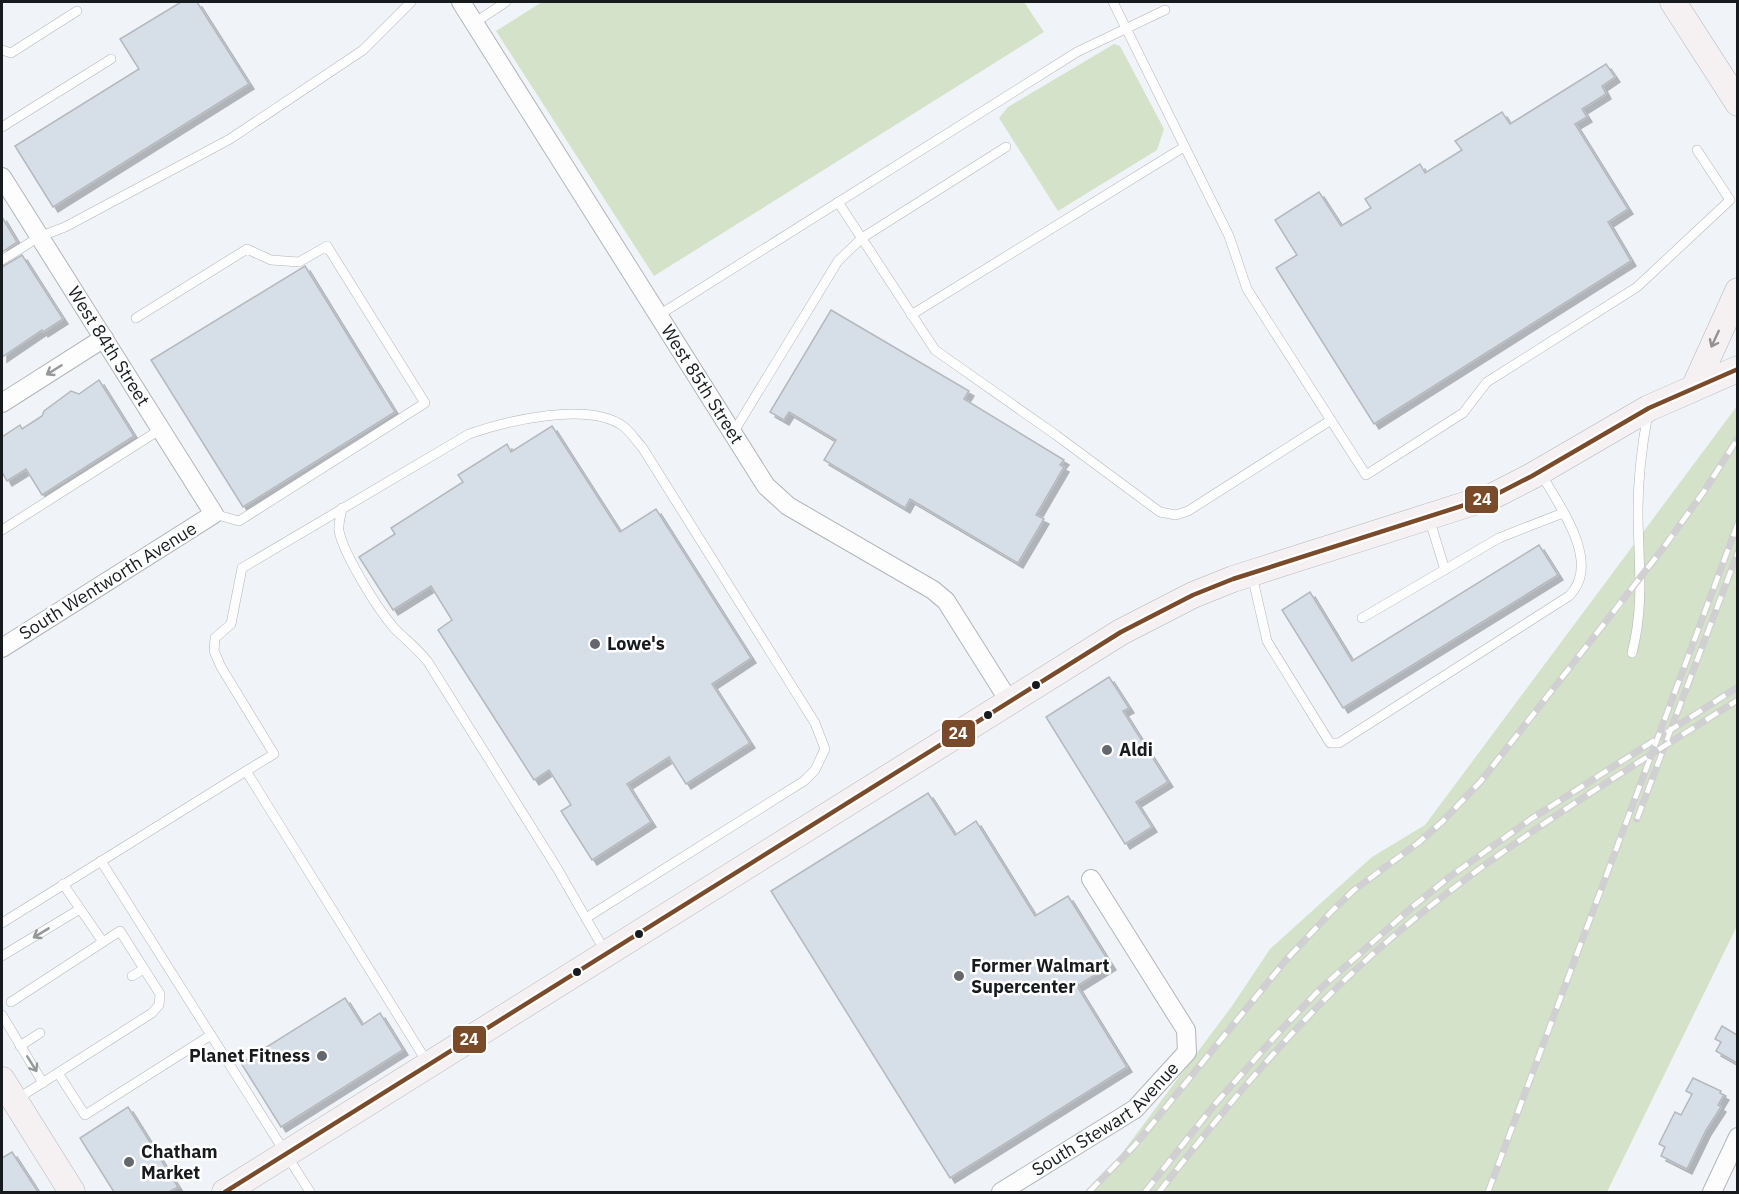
<svg xmlns="http://www.w3.org/2000/svg" width="1739" height="1194" viewBox="0 0 1739 1194" font-family="'IBM Plex Sans',sans-serif">
<style>
.green{fill:#d3e2c8}
.building{fill:#d6dee8;stroke:#b5b8bc;stroke-width:1.5;filter:url(#shadow)}
.lines{fill:none;stroke-linecap:round;stroke-linejoin:round}
.lane-casing{stroke:#b2b5b9;stroke-width:10}
.street-casing{stroke:#b2b5b9;stroke-width:20}
.secondary-casing{stroke:#b2b5b9;stroke-width:27}
.lane{stroke:#fdfdfe;stroke-width:9}
.street{stroke:#fdfdfe;stroke-width:18}
.secondary{stroke:#f5f1f2;stroke-width:26}
.rail-casing{stroke:#d0d0d2;stroke-width:7}
.rail{stroke:#fff;stroke-width:4.5;stroke-dasharray:14;stroke-linecap:butt}
.bus-1-casing{stroke:#fff;stroke-width:9}
.bus-1{stroke:#7a4b2a;stroke-width:4.5}
.oneway{stroke:#929193}
.oneway2{stroke:#969799}
.poi-dot{fill:#64676b;stroke:#fff;stroke-width:2}
.bus-dot{fill:#181b1e;stroke:#fff;stroke-width:2}
.labels{text-anchor:middle;stroke-width:5;stroke-linejoin:round;paint-order:stroke}
.street-label{font-size:18px;fill:#181b1e;stroke:#fff}
.poi-label{font-size:18px;font-weight:bold;fill:#181b1e;stroke:#fff;text-anchor:start}
.line-badge{stroke:#fff;stroke-width:2}
.badge-label{font-size:16px;text-anchor:middle;font-weight:bold;fill:#fff}
</style>
<defs>
<filter id="shadow"><feDropShadow dx="5" dy="5" stdDeviation="0" flood-color="#0004"/></filter>
</defs>
<rect width="100%" height="100%" fill="#f0f4f9"/>
<!-- green -->
<g class="green">
<path d="M542,2H1024L1044,32L654,276L496,31Z"/>
<path d="M1114,44L1120,46L1164,129L1157,150L1058,211L999,118L1008,107Z"/>
<path d="M1737,406V926L1607,1192H1093L1232,1006L1270,949L1372,857L1425,825Z"/>
</g>
<!-- building -->
<g class="building">
<path d="M181,2H197L249,84L53,207L15,146L139,69L120,39Z"/>
<path d="M1606,64L1615,77L1602,86L1606,94L1582,109L1587,117L1575,124L1628,209L1608,222L1631,261L1374,424L1276,268L1297,255L1275,220L1319,192L1341,226L1371,208L1365,199L1420,164L1425,173L1462,150L1455,141L1502,112L1510,124Z"/>
<path d="M2,217L17,242L2,252Z"/>
<path d="M22,255L63,319L43,332L42,330L2,357V267Z"/>
<path d="M305,266L395,412L243,507L151,360Z"/>
<path d="M831,310L969,391L964,399L1064,460L1060,465L1064,467L1036,515L1044,519L1018,563L910,499L905,508L824,460L836,440L789,412L784,420L770,412Z"/>
<path d="M99,380L134,436L42,495L26,469L7,481L2,472V437L20,425L22,429L42,416L44,411L71,391L79,394Z"/>
<path d="M552,426L620,532L656,509L751,658L712,684L750,743L686,784L669,757L627,784L651,822L592,860L561,811L571,805L549,770L534,780L438,630L452,620L431,586L393,610L359,557L395,534L391,528L463,482L458,475L507,444L511,452Z"/>
<path d="M1539,545L1558,575L1343,708L1282,610L1310,592L1352,661Z"/>
<path d="M1109,677L1129,708L1123,711L1168,782L1136,802L1152,827L1125,844L1046,717Z"/>
<path d="M928,793L955,835L976,821L1035,916L1068,896L1111,965L1077,986L1127,1067L950,1178L771,891Z"/>
<path d="M345,998L362,1025L380,1013L403,1050L281,1127L241,1063Z"/>
<path d="M1722,1026L1737,1035V1063L1716,1051L1721,1042L1715,1039Z"/>
<path d="M1693,1078L1721,1091L1720,1093L1724,1095L1718,1105L1721,1107L1706,1130L1687,1169L1661,1156L1665,1147L1659,1144L1675,1112L1681,1115L1692,1094L1686,1091Z"/>
<path d="M128,1107L178,1187L169,1192H114L80,1138Z"/>
<path d="M12,1152L38,1192H2V1158Z"/>
</g>
<g class="lines">
<defs>
<g id="lane">
<path d="M1113,2L1229,236L1247,289L1366,475L1463,413L1487,382L1637,287L1730,200L1697,150"/>
<path d="M474,23L506,2"/>
<path d="M2,50L11,53L77,11"/>
<path d="M2,127L111,59"/>
<path d="M838,202L935,350L1056,435L1160,512L1176,515L1188,511L1331,420"/>
<path d="M2,260L39,237L65,227L230,139L363,50L411,2"/>
<path d="M659,315L1077,52L1165,10"/>
<path d="M911,315L1184,147"/>
<path d="M136,318L247,249L271,260L299,262L327,246L425,403L239,521L214,514"/>
<path d="M733,433L838,261L862,238L1006,147"/>
<path d="M342,508C341,515 338,524 339,531C344,555 378,610 395,629C406,640 418,649 428,662L557,868L606,953"/>
<path d="M1429,518L1445,570"/>
<path d="M2,530L161,429"/>
<path d="M1252,575L1267,641L1330,743H1339L1569,596C1603,563 1558,504 1540,472"/>
<path d="M1362,618L1499,538L1563,513"/>
<path d="M1632,653C1645,603 1638,560 1638,510C1638,477 1642,445 1648,413"/>
<path d="M101,861L310,1192"/>
<path d="M2,923L246,771"/>
<path d="M2,956L80,909"/>
<path d="M132,976L144,969"/>
<path d="M11,1002L103,942"/>
<path d="M2,1015L43,1083"/>
<path d="M20,1046L40,1033"/>
<path d="M427,1062L246,771L274,754L221,667L214,651L215,638L231,624L242,568L469,434C507,421 587,401 623,426C630,431 636,441 642,447L815,723L825,749L815,770L804,781L586,918"/>
<path d="M58,1073L85,1115L211,1035"/>
<path d="M17,1099L152,1013L159,1005L160,994L120,931L103,942L63,884"/>
</g>
<g id="street">
<path id="s1" d="M461,2L766,486L788,506L933,590L946,601L1009,701"/>
<path id="s2" d="M2,177L214,514L2,648"/>
<path d="M2,403L104,338"/>
<path id="s3" d="M1001,1192L1135,1109L1187,1052L1186,1030L1091,879"/>
<path d="M1712,1192L1738,1137"/>
</g>
<g id="secondary">
<path d="M1673,2L1738,103"/>
<path d="M1694,388L1738,291"/>
<path d="M2,1080L72,1192"/>
<path d="M225,1192L1121,632L1193,595L1233,579L1493,496L1532,476L1649,408L1738,369"/>
</g>
</defs>
<!-- lane casing -->
<use href="#lane" class="lane-casing"/>
<!-- street casing -->
<use href="#street" class="street-casing"/>
<!-- secondary casing -->
<use href="#secondary" class="secondary-casing"/>
<!-- lane -->
<use href="#lane" class="lane"/>
<!-- street -->
<use href="#street" class="street"/>
<!-- secondary -->
<use href="#secondary" class="secondary"/>
<defs>
<g id="rail">
<path d="M1637,819L1738,552"/>
<path d="M1089,1192L1135,1145L1286,960L1332,911L1354,890L1418,843L1442,822L1481,781L1661,551L1705,490L1738,438"/>
<path d="M1145,1192L1215,1104L1280,1031L1321,988L1410,909L1448,878L1531,819L1738,687"/>
<path d="M1159,1192C1225,1108 1293,1025 1374,953C1485,855 1612,779 1738,700"/>
<path d="M1488,1192L1738,523"/>
</g>
</defs>
<!-- rail casing -->
<use href="#rail" class="rail-casing"/>
<!-- rail -->
<use href="#rail" class="rail"/>
<defs>
<path id="bus-1" d="M225,1192L1121,632L1193,595L1233,579L1493,496L1532,476L1649,408L1738,369"/>
</defs>
<!-- bus-1 casing -->
<use href="#bus-1" class="bus-1-casing"/>
<!-- bus-1 -->
<use href="#bus-1" class="bus-1"/>
</g>
<!-- one-way arrows -->
<defs><path id="oneway-shaft" d="M-6 0H5M1.5-3L5.5 0L1.5 3" fill="none" stroke-width="1.6" stroke-linecap="round" stroke-linejoin="round" transform="scale(1.5)"/></defs>
<use class="oneway" href="#oneway-shaft" transform="translate(1715 339) rotate(115)"/>
<g class="oneway2">
<use href="#oneway-shaft" transform="translate(54 370) rotate(148)"/>
<use href="#oneway-shaft" transform="translate(41 933) rotate(149)"/>
<use href="#oneway-shaft" transform="translate(32 1064) rotate(58)"/>
</g>
<!-- markers -->
<g class="poi-dot">
<circle cx="595" cy="644" r="6"/>
<circle cx="1107" cy="750" r="6"/>
<circle cx="959" cy="976" r="6"/>
<circle cx="322" cy="1056" r="6"/>
<circle cx="129" cy="1162" r="6"/>
</g>
<g class="bus-dot">
<circle cx="1036" cy="685" r="5"/>
<circle cx="988" cy="715" r="5"/>
<circle cx="639" cy="934" r="5"/>
<circle cx="577" cy="972" r="5"/>
</g>
<g class="labels">
<!-- street labels -->
<g class="street-label">
<text dy="6" stroke="none"><textPath href="#s2" startOffset="200">West 84th Street</textPath></text>
<text dy="6" stroke="none"><textPath href="#s1" startOffset="452">West 85th Street</textPath></text>
<text transform="translate(108 581) rotate(-32)" y="6">South Wentworth Avenue</text>
<text dy="6" stroke="none"><textPath href="#s3" startOffset="128">South Stewart Avenue</textPath></text>
</g>
<!-- poi labels -->
<g class="poi-label">
<text x="607" y="650">Lowe's</text>
<text x="1119" y="756">Aldi</text>
<text x="971" y="972">Former Walmart<tspan x="971" dy="21">Supercenter</tspan></text>
<text x="310" y="1062" text-anchor="end">Planet Fitness</text>
<text x="141" y="1158">Chatham<tspan x="141" dy="21">Market</tspan></text>
</g>
</g>
<g class="line-badge">
<rect x="1464" y="485" width="35" height="29" rx="6" fill="#7a4b2a"/>
<rect x="941" y="719" width="35" height="29" rx="6" fill="#7a4b2a"/>
<rect x="452" y="1025" width="35" height="29" rx="6" fill="#7a4b2a"/>
</g>
<g class="badge-label">
<text x="1482" y="505">24</text>
<text x="958" y="739">24</text>
<text x="469" y="1045">24</text>
</g>
<!-- border -->
<rect width="1739" height="1194" fill="none" stroke="#181b1e" stroke-width="6"/>
</svg>
